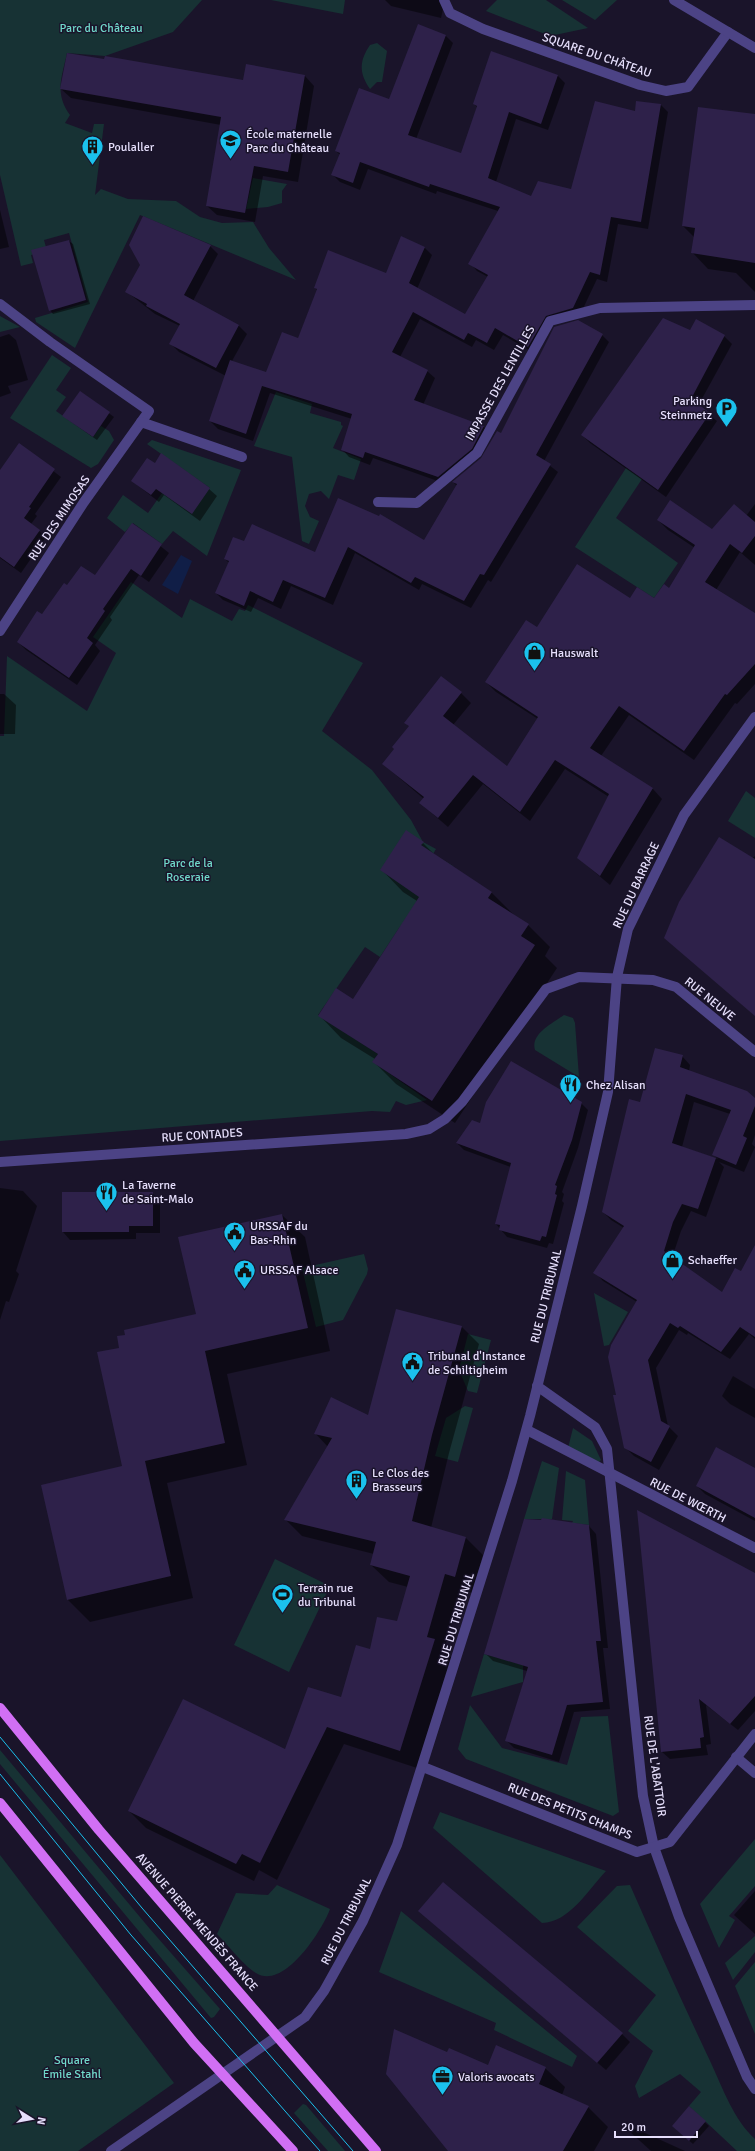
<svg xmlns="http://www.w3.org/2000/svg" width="755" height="2151" viewBox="0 0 755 2151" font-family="Signika,sans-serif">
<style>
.green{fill:#173234}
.water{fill:#101e47}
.shadow{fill:#0007;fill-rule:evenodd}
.building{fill:#2e214a}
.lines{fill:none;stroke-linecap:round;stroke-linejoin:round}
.minor{stroke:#4c4385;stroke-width:10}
.major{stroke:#d16ff4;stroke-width:10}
.tram{stroke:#1bc1ed;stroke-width:1}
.labels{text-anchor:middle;stroke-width:3;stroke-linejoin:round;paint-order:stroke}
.park-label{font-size:12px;fill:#70d8ca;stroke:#1a142a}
.street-label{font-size:12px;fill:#e6dffc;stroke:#1a142a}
.poi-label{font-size:12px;fill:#e6dffc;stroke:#1a142a;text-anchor:start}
</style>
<rect width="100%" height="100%" fill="#1a142a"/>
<!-- green -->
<g class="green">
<path d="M0,0H202L173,32L105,56L67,53C62,77 54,93 70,115L65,123L92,133L94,124H104L95,195L101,189L128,199L176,201L200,217L222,223L253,222L269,248L296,280L140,215L75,348L36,322L35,318L88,302L69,233L44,240L47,251L31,255L33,263L21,266L0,175Z"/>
<path d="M271,0H345L343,14Z"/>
<path d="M497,0H546L588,28L550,36L486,11Z"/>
<path d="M562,0H617L595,20Z"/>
<path d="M377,43L387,51L382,82H377L370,89C359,73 359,61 370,45Z"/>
<path d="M253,178L287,184L282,191V203L268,207L246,209Z"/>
<path d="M0,316L20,327L0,332Z"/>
<path d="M52,355L71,368L56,390L66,397L56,411L93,437L101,426L109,431L114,440L98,464L91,468L10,418Z"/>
<path d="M276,392L312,404L310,413L341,422V425L343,426L333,448L361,459L354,480L338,475L329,499L321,491L309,494L305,506L310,517L319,521L309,544L302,541L292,457L254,446Z"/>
<path d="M152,440L241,470L207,556L173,531L162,544L133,523L125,532L107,518L123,495L148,513L162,493L210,488L147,444Z"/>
<path d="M626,468L642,479L616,518L678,563L654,598L575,547Z"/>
<path d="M131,582L182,618L190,599L232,621L239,609L245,611L248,605L363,663L322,731L372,770L411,820L423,842L436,849L433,854L453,866L443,879L399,928L380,957L365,947L318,1015L378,1054L373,1062L427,1100L406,1105L396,1101L390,1112L372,1111L0,1141V736H4L7,656L87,711L116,653L93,637Z"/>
<path d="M746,791L755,798V838L728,821Z"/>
<path d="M564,1015L573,1018L575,1023L579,1077L535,1050C530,1034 553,1023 564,1015Z"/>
<path d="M364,1254L368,1269L367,1274L343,1320L316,1327L302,1268Z"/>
<path d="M594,1293L628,1312L609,1345L604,1346Z"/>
<path d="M468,1334L491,1340L477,1393L468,1391L459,1370Z"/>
<path d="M465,1406L473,1408L458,1462L435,1456L446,1418Z"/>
<path d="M573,1428L592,1441L601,1460L599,1462L568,1448Z"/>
<path d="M542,1461L559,1468L552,1519H524Z"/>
<path d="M566,1471L585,1480L589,1525L572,1523L573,1521L562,1520Z"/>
<path d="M275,1559L330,1586L289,1672L234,1645Z"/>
<path d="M484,1654L523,1665V1682L471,1697Z"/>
<path d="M470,1705L502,1748L567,1765L581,1717L608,1716L619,1812L613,1816L466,1759L458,1749Z"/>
<path d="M0,1750L150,1929L220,2009L214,2017L211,2018L0,1764Z"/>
<path d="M440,1812L606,1871C588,1890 570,1922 542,1923L433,1828Z"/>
<path d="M755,1839V1886L729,1916L735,1920L719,1948L700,1904Z"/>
<path d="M0,1855L174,2083L78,2151H0Z"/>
<path d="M277,1885L330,1909C323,1929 284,1991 256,1973C244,1966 228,1945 217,1934L236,1893L268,1895Z"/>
<path d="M630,1885C656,1944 683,2004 711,2063C723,2089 734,2120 755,2139V2151H737L689,2106L701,2092L680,2074L639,2098L635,2086L653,2051L628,2031L656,1995L577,1927L617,1886Z"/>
<path d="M401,1911L577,2056L572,2067L494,2030L496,2023L379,1972Z"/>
<path d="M755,1936V1952L733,1980L725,1963Z"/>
<path d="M755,1962V2034L735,1986Z"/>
<path d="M303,2104L306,2105L345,2151H328L294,2113Z"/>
</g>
<!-- water -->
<path class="water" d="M181,555L192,561L178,594L162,585Z"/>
<!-- shadow -->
<g class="shadow">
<path d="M385,0H445L441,18L391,6Z"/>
<path d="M445,35L453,43L416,139L462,154L477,107L474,104L492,52L558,76L565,83L548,130L516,119L496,182L532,198L572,190L636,113L661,105L668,112L648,229L618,224L607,282L597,279L580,315L553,323L536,354L503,335L494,350L476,340L472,347L420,319L400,357L427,371L435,378L423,405L484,427L491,435L446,484L373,458L370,465L349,457L342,449L352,419L270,393L253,441L218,429L210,421L226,376L179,352L171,344L180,326L155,314L127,292L210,246L218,254L193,301L239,326L247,334L232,361L267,374L298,339L317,290L315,288L386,274L402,237L425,248L432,255L417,289L465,315L488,277L477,271L470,263L498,211L437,191L436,194L368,169L360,190L340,182L333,175L340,155L336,151L390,101Z"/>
<path d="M305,76L314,86L298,182L263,176L255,222L217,215L207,206L221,125L71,98L61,89L244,81Z"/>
<path d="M755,130V292L736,273L708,269L692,252L694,237L683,226Z"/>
<path d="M0,210L9,247L0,249Z"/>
<path d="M69,241L73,244L90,304L53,314L50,310Z"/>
<path d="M696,321L724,336L732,344L698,406L717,421L666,497L590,443L582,435L690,331Z"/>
<path d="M9,334L16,340L28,380L8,386L11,393L0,397V337Z"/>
<path d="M602,335L609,342L544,461L558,472L491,582L488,580L471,608L422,584L419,590L355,553L333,605L291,586L281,609L258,598L251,612L223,600L216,593L229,563L225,559L244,543L315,553L339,500L425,541L457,486L453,482L482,458L502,434Z"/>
<path d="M80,392L114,417L97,440L67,419Z"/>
<path d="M25,449L61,477L35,514L37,516L31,524L46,537L21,573L0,558V486Z"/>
<path d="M155,464L209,489L217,496L200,521L164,495L159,502L132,481Z"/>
<path d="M755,504V565L740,552L716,590L755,614V684L737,704L735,703L694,760L629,715L601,756L653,789L662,799L610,885L578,858L609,797L565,769L530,821L483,784L448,827L420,803L424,799L383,764L461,693L471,703L453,725L507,767L538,719L496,692L486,682L538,629L630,599L654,600L670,589L695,548L668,530L658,520L713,530L746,516Z"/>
<path d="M133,524L169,553L149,582L139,575L110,617L112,620L95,645L100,651L77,685L26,650L18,642L67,586L96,577Z"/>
<path d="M0,694H4L16,705L15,734H0Z"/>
<path d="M423,843L437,857L491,892L514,915L528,925L550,947L545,956L557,968L455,1123L396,1084L374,1062L375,1059L341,1038L319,1015L353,1001L417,901L403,892L381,869Z"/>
<path d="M755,856V1015L665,938Z"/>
<path d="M682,1056L690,1065L689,1072L755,1099V1135L752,1144L755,1147L744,1172L719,1162L724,1167L706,1217L691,1211L681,1231L672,1258L722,1293L741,1273L755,1247V1339L749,1334L730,1359L688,1333L687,1335L679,1330L656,1368L668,1426L678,1436L659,1470L634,1456L625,1447L618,1396L637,1302L603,1281L595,1272L624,1228L611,1220L603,1212L641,1103ZM694,1102L730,1114L714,1155L718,1159L682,1147Z"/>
<path d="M581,1103L588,1110L578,1148L562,1192L564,1194L562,1201L564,1203L553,1244L549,1243L547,1248L507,1237L496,1224L511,1167L464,1150L457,1143L481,1124Z"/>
<path d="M0,1188L23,1191L37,1206L16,1271L19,1274L9,1302L6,1301L0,1320Z"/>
<path d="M152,1193L160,1200V1233H136V1239L70,1240L63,1232Z"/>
<path d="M282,1215L305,1237L330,1351L227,1374L247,1465L167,1483L193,1598L90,1622L67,1599L123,1467L120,1348L197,1315Z"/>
<path d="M462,1327L479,1344L449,1453L431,1528L466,1538L483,1555L472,1593L462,1590L444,1650L452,1658L417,1768L344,1744L277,1880L259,1870L254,1881L146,1828L129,1811L286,1750L342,1698L370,1650L398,1622L408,1587L389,1582L371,1565L374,1554L302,1536L285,1519L328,1447L315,1433L369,1417Z"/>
<path d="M733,1376L755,1389V1418L730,1404L722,1396Z"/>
<path d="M755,1469V1521L705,1494L697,1486Z"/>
<path d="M542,1522L589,1526L596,1534L608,1648H603L610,1709L574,1712L559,1762L514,1748L506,1740L527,1671L493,1661L485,1653Z"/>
<path d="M755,1574V1711L738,1730L706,1705L711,1744L706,1745L708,1755L670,1759L662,1752Z"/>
<path d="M755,1891V1934L734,1915Z"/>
<path d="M419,1911L622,2034L630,2042L606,2070Z"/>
<path d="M448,2054L488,2066L545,2068L565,2087L562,2095L588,2107L608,2127L594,2151H449Z"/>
<path d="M689,2108L709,2126L693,2144L677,2130Z"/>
<path d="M632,2127L685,2151H651L629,2131Z"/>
</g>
<!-- building -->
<g class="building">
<path d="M418,24L446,35L408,135L461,153L477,106L473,104L491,51L558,75L541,124L509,112L488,178L531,196L538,181L571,189L595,101L635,111L636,101L661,104L641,222L611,217L600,275L590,272L573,308L546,316L528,347L495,328L487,343L468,333L464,340L413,312L392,352L428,370L414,400L484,426L472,449L438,477L365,452L363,458L341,450L352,414L262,386L246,434L209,421L230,360L266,372L282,332L298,338L317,289L314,288L328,250L386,273L401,236L425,247L409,283L465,314L488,275L468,264L500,207L430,184L429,187L360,162L353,183L331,175L340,153L335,151L359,88L389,99Z"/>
<path d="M67,53L104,59L105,56L243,80L246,64L305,75L288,172L254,166L245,213L206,206L221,117L60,89Z"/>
<path d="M698,107L755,114V263L691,253L695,228L682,226Z"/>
<path d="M143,216L211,245L184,295L239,325L216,368L169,344L180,324L146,306L147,304L125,292L140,265L129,245Z"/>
<path d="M69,240L86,300L49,311L31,250Z"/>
<path d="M663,318L690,330L696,319L725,335L691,399L710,413L658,490L581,435Z"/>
<path d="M578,320L603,334L536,455L551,464L484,575L480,574L464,601L415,577L411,583L348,547L325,598L283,580L273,602L250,591L244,606L215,593L229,561L224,559L233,537L244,541L252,524L315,552L338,498L379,516L380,514L424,540L457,484L452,482L481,458L497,431L501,433L554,327Z"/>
<path d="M80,391L110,412L93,437L62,416Z"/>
<path d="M19,443L55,469L29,507L31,508L24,518L40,530L14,567L0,557V470Z"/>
<path d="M161,453L210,488L192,514L156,489L151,495L131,481L147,458L155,463Z"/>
<path d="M670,500L712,529L734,504L755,522V536L742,553L730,544L705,582L755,613V664L727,695L725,694L684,751L619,706L590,748L653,788L600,876L577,858L609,794L555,760L520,812L473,775L438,818L419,803L424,797L382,764L394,749L392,747L409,726L404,723L441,676L462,692L443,716L507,766L538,717L485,682L526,620L537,627L577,564L630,598L637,587L654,598L664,584L669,588L695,545L657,520Z"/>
<path d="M132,523L162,544L141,576L131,569L103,609L105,611L87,638L93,643L69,678L17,642L37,611L42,614L64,583L67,585L81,566L95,575Z"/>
<path d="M406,830L424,842L421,845L492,892L488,898L529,924L521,936L535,945L432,1101L372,1062L378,1054L318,1016L336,988L353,999L419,897L380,870Z"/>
<path d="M719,837L755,859V1016L664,938L679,902Z"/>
<path d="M655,1048L683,1055L680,1067L747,1091L755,1098V1106L743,1136L747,1138L736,1165L712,1155L731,1110L686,1094L672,1143L716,1158L698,1209L682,1204L673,1222L664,1251L722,1292L735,1268L741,1271L755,1245V1337L740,1327L721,1352L680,1326L678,1328L670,1323L648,1360L661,1421L670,1426L651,1462L624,1448L613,1395H616L608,1357L611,1345L637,1300L593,1273L624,1226L602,1212L629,1099L640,1102Z"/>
<path d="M511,1061L582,1102L572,1140L555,1185L557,1186L555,1194L557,1195L546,1237L542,1236L540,1241L499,1230L500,1225L495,1224L511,1163L456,1143L472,1120L480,1123L486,1102Z"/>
<path d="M62,1192H153V1226H129V1232H62Z"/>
<path d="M282,1214L308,1328L205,1351L225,1443L145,1461L171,1576L67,1600L41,1485L122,1466L97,1352L119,1348L117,1336L125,1335L124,1330L196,1314L178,1237Z"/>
<path d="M396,1309L462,1326L432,1435L412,1521L466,1537L455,1577L445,1574L427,1637L435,1639L400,1751L327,1727L260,1863L242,1854L236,1864L128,1811L183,1699L285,1749L308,1687L341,1697L356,1645L370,1649L377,1617L397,1621L410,1576L370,1565L376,1542L284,1520L332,1438L314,1434L331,1397L368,1415Z"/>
<path d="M716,1447L755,1468V1518L696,1486Z"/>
<path d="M637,1510L755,1573V1696L730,1724L699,1699L704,1737L700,1738L701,1748L661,1752Z"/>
<path d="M542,1518L589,1525L601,1641H596L603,1702L567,1705L552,1755L505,1741L528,1667L484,1654L524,1519L541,1520Z"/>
<path d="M443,1882L623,2033L597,2063L418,1911Z"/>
<path d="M394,2029L447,2052L449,2048L488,2065L496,2045L546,2067L539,2084L589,2106L563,2151H448L386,2074Z"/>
<path d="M689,2106L706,2121L689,2141L672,2126Z"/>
</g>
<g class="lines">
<!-- minor -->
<g class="minor">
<path d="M444,0L450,13L483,29L640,85L666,91L688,87L728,32"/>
<path d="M674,0L755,48"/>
<path d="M0,304L50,342L149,411L84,502L0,631"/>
<path d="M141,422L242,457"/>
<path d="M378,502L417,503L477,453L550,321L600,308L755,305"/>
<path d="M0,1162L406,1134L429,1129L445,1119L462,1102L546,989L579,977L653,980L676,987L755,1052"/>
<path d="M537,1386L595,1427L607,1449L643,1796L654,1847L679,1917L747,2077L755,2089"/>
<path d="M527,1430L755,1548"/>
<path d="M736,1757L755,1773"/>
<path d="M423,1767L637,1852L670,1842L755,1734"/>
<path d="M111,2151L305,2017L324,1991L363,1921L397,1845L512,1481L530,1416L582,1206L608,1092L617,977L628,929L684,815L755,717"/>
</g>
<!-- major -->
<g class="major">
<path d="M0,1708L99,1830L376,2151"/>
<path d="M0,1803L194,2043L293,2151"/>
</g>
<!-- tram -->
<g class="tram">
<path d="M0,1737L142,1908L353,2151"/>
<path d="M0,1774L131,1935L320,2151"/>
</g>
</g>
<!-- icons -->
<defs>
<symbol id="school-pin" viewBox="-11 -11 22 30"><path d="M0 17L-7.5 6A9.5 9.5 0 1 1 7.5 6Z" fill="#1bc1ed" stroke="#1a142a"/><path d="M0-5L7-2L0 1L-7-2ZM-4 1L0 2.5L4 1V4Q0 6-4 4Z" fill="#111"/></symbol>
<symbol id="building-pin" viewBox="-11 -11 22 30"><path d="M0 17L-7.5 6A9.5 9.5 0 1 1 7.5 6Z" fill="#1bc1ed" stroke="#1a142a"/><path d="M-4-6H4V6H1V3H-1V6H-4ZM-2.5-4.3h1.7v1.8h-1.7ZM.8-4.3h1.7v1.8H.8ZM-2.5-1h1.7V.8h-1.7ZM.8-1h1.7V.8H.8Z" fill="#111"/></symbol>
<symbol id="parking-pin" viewBox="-11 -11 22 30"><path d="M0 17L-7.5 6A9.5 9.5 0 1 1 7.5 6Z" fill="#1bc1ed" stroke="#1a142a"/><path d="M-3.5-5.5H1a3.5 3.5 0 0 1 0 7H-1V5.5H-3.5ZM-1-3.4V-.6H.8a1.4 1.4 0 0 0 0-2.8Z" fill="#111"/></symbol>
<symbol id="shop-pin" viewBox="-11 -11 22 30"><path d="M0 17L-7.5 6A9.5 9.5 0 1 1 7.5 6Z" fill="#1bc1ed" stroke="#1a142a"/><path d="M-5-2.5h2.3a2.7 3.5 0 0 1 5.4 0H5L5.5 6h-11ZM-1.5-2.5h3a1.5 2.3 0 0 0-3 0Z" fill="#111"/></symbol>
<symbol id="restaurant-pin" viewBox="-11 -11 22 30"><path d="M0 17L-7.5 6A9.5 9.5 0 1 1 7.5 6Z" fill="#1bc1ed" stroke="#1a142a"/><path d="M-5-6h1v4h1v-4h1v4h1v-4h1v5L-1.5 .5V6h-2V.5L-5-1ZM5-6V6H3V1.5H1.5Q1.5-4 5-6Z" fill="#111"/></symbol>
<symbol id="civic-pin" viewBox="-11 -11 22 30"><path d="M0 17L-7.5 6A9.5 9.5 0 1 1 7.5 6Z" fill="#1bc1ed" stroke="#1a142a"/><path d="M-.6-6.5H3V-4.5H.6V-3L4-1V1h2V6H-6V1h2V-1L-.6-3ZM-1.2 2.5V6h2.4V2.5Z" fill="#111"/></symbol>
<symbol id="stadium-pin" viewBox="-11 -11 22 30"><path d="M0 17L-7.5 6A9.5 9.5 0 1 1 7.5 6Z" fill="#1bc1ed" stroke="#1a142a"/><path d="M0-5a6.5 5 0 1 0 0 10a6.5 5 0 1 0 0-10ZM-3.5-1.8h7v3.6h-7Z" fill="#111"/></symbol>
<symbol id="office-pin" viewBox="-11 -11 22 30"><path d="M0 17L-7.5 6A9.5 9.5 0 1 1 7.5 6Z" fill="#1bc1ed" stroke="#1a142a"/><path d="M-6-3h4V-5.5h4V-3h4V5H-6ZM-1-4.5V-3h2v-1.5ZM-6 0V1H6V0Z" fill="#111"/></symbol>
</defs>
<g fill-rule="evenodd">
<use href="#school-pin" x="218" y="128" width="25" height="34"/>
<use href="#building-pin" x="80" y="134" width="25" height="34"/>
<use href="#parking-pin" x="714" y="396" width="25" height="34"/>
<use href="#shop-pin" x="522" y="640" width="25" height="34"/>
<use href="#restaurant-pin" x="558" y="1072" width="25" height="34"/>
<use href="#restaurant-pin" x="94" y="1180" width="25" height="34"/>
<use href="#civic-pin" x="222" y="1220" width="25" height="34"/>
<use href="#shop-pin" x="660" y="1248" width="25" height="34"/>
<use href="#civic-pin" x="232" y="1258" width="25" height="34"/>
<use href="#civic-pin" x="400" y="1350" width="25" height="34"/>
<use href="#building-pin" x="344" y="1468" width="25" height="34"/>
<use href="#stadium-pin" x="270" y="1582" width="25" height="34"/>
<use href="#office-pin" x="430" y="2064" width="25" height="34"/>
</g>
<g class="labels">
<!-- park labels -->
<g class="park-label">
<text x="101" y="32">Parc du Château</text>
<text x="188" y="867">Parc de la<tspan x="188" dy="14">Roseraie</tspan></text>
<text x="72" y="2064">Square<tspan x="72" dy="14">Émile Stahl</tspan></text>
</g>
<!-- street labels -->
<g class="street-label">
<text transform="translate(597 55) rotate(19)" y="4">SQUARE DU CHÂTEAU</text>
<text transform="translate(500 383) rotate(-61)" y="4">IMPASSE DES LENTILLES</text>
<text transform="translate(59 518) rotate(-56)" y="4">RUE DES MIMOSAS</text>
<text transform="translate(636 885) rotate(-65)" y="4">RUE DU BARRAGE</text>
<text transform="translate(710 999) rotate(39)" y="4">RUE NEUVE</text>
<text transform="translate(202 1135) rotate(-4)" y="4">RUE CONTADES</text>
<text transform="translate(546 1296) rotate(-76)" y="4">RUE DU TRIBUNAL</text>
<text transform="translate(688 1500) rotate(27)" y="4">RUE DE WŒRTH</text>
<text transform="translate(456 1619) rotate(-73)" y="4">RUE DU TRIBUNAL</text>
<text transform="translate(655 1766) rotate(82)" y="4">RUE DE L'ABATTOIR</text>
<text transform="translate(570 1811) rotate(22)" y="4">RUE DES PETITS CHAMPS</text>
<text transform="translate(346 1921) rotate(-63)" y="4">RUE DU TRIBUNAL</text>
<text transform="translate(197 1922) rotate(49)" y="4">AVENUE PIERRE MENDÈS FRANCE</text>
</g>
<!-- poi labels -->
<g class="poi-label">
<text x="246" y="138">École maternelle<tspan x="246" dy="14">Parc du Château</tspan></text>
<text x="108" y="151">Poulaller</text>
<text x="712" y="405" text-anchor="end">Parking<tspan x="712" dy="14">Steinmetz</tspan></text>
<text x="550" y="657">Hauswalt</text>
<text x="586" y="1089">Chez Alisan</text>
<text x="122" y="1189">La Taverne<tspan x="122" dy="14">de Saint-Malo</tspan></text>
<text x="250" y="1230">URSSAF du<tspan x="250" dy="14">Bas-Rhin</tspan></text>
<text x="688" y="1264">Schaeffer</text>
<text x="260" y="1274">URSSAF Alsace</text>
<text x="428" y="1360">Tribunal d'Instance<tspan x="428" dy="14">de Schiltigheim</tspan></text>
<text x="372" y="1477">Le Clos des<tspan x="372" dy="14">Brasseurs</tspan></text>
<text x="298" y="1592">Terrain rue<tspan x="298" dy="14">du Tribunal</tspan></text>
<text x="458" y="2081">Valoris avocats</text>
</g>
</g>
<!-- north arrow -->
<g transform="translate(32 2119) rotate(101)" stroke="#1a142a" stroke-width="3" paint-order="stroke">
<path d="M0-3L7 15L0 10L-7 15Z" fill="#e6dffc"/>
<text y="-6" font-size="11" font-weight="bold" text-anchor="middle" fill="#e6dffc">N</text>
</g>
<!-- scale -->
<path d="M615 2131v6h82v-6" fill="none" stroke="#e6dffc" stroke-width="2"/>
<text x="621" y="2131" font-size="12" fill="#e6dffc" stroke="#1a142a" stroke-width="3" paint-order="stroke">20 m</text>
</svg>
